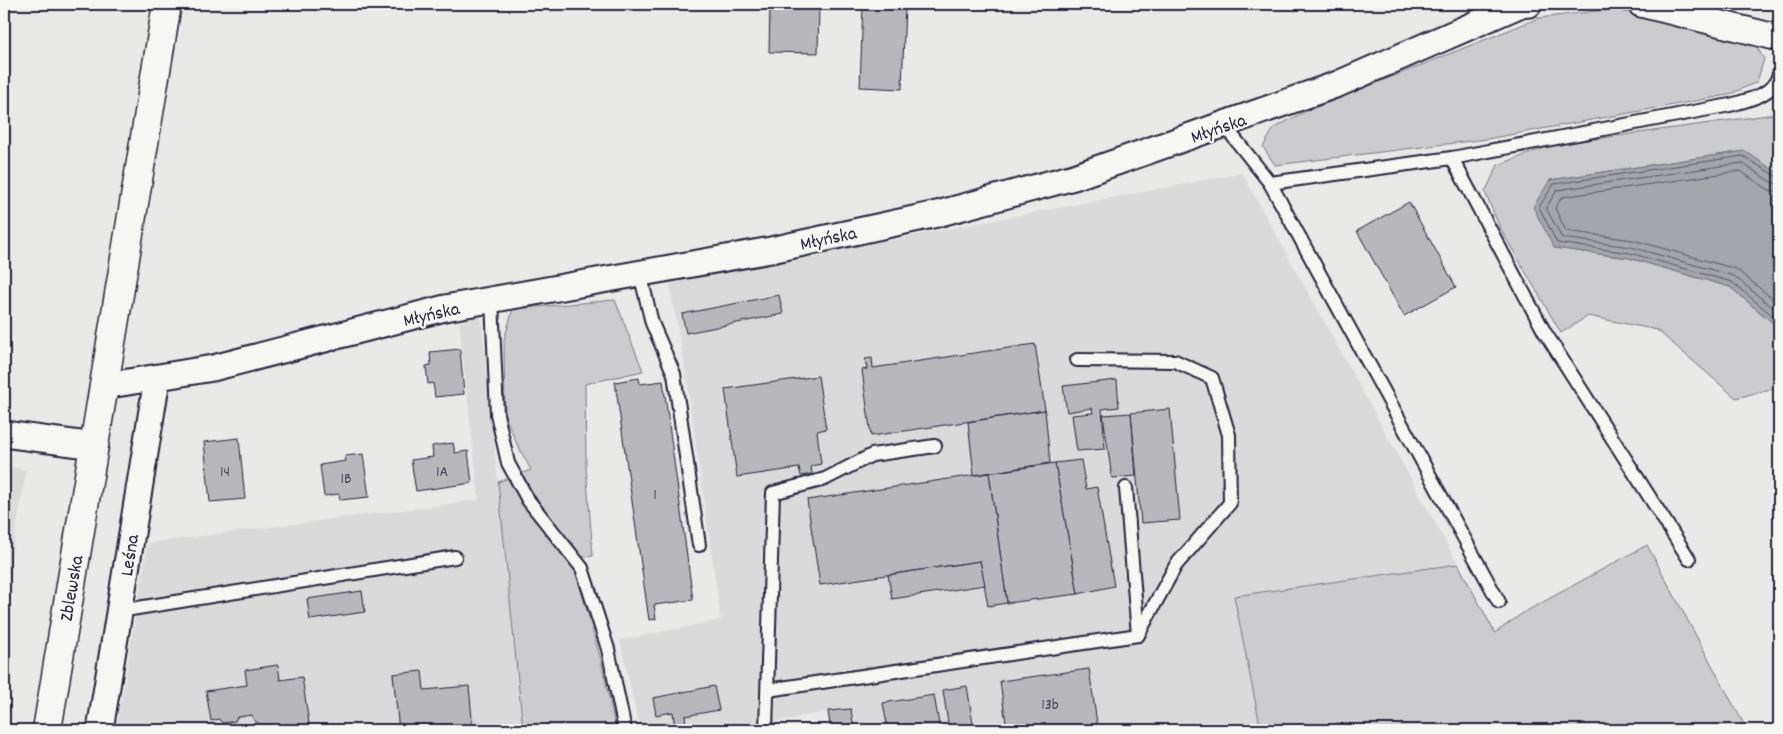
<svg xmlns="http://www.w3.org/2000/svg" width="1783" height="734" viewBox="0 0 1783 734" font-family="Dekko,sans-serif">
<style>
.built{fill:#dadada}
.green{fill:#ccccce;stroke:#777784}
.water{fill:#a5a5ac;stroke:#71717f}
.lines{fill:none;stroke-linecap:round;stroke-linejoin:round}
.shore{stroke:#565668;stroke-width:1}
.building{fill:#b8b8bc;stroke:#22223b}
.lane-casing{stroke:#22223b;stroke-width:16}
.street-casing{stroke:#22223b;stroke-width:29}
.primary-casing{stroke:#22223b;stroke-width:31}
.lane{stroke:#f6f6f2;stroke-width:12}
.street{stroke:#f6f6f2;stroke-width:25}
.primary{stroke:#f6f6f2;stroke-width:28}
.labels{text-anchor:middle;stroke-width:4.5;stroke-linejoin:round;paint-order:stroke}
.number-label{font-size:16px;fill:#48485b}
.street-label{font-size:19px;fill:#22223b;stroke:#f6f6f2}
</style>
<rect width="100%" height="100%" fill="#e9e9e7"/>
<filter id="ink" filterUnits="userSpaceOnUse"><feTurbulence type="fractalNoise" baseFrequency=".02" numOctaves="2"/><feDisplacementMap in="SourceGraphic" scale="10" xChannelSelector="R" yChannelSelector="G"/><feConvolveMatrix kernelMatrix="1 2 1 2 8 2 1 2 1" color-interpolation-filters="sRGB"/></filter>
<g filter="url(#ink)">
<!-- built -->
<g class="built">
<path d="M1242,173L1458,564L1234,596L1261,730H829L826,712L735,730H640L620,640L721,620L684,362L669,282Z"/>
<path d="M481,316L523,730H116L148,543L479,500L459,322Z"/>
<path d="M4,465L26,470L4,602Z"/>
</g>
<!-- green -->
<g class="green">
<path d="M1613,9L1755,44L1764,59L1757,82L1728,95L1487,139L1275,165L1263,147L1274,128L1304,112L1539,18Z"/>
<path d="M1779,108V174L1745,151L1550,180L1554,248L1629,258L1730,287L1779,328V387L1736,398L1657,330L1588,316L1561,333L1500,228L1485,192L1498,165L1552,145L1775,114Z"/>
<path d="M615,300L643,371L585,384L586,467L593,556L572,558L601,660L616,730H523L498,482L531,470L517,444L505,416L504,340L513,309Z"/>
<path d="M1647,545L1747,730H1261L1234,596L1458,564L1495,633L1523,613Z"/>
</g>
<!-- water -->
<path class="water" d="M1745,151L1779,174V328L1730,287L1629,258L1554,248L1533,207L1550,180Z"/>
<g class="lines">
<!-- shore -->
<g class="shore">
<path d="M1779,178L1743,156L1554,184L1539,207L1557,243L1630,253L1732,282L1779,321"/>
<path d="M1779,184L1771,182L1742,163L1557,190L1546,208L1562,238L1631,247L1734,276L1779,313"/>
<path d="M1779,192L1769,190L1740,171L1562,197L1555,208L1566,231L1633,240L1736,269L1779,304"/>
</g>
</g>
<!-- building -->
<g class="building">
<path d="M770,4H819L818,53L769,52Z"/>
<path d="M863,4H905L902,89L860,87Z"/>
<path d="M1409,202L1456,287L1404,316L1357,231Z"/>
<path d="M779,295L783,314L686,333L682,314Z"/>
<path d="M1035,344L1045,410L871,436L862,370L867,369L865,359L872,358L873,368Z"/>
<path d="M460,349L464,394L435,397L433,383L428,384L426,366L431,365L430,352Z"/>
<path d="M818,376L826,429L817,431L821,464L811,466L812,474L801,476L799,468L737,477L725,389Z"/>
<path d="M639,378L640,384L663,381L693,600L654,605L656,619L649,620L615,382Z"/>
<path d="M1117,380L1119,407L1102,409L1105,449L1077,451L1072,415L1093,413L1092,408L1067,412L1063,386Z"/>
<path d="M1170,409L1180,520L1141,523L1131,413Z"/>
<path d="M1045,410L1050,463L974,475L968,422Z"/>
<path d="M1131,413L1136,476L1112,478L1103,415Z"/>
<path d="M239,438L245,499L210,502L204,442Z"/>
<path d="M453,443L455,453L468,451L472,483L416,491L411,460L433,457L432,446Z"/>
<path d="M363,454L369,497L340,500L339,494L324,496L320,465L346,461L345,456Z"/>
<path d="M1081,460L1086,489L1097,487L1114,586L1078,594L1055,463Z"/>
<path d="M1055,463L1078,594L1007,603L989,473Z"/>
<path d="M989,473L1007,603L988,606L980,561L820,585L807,500Z"/>
<path d="M980,561L985,585L892,599L888,575Z"/>
<path d="M362,591L365,612L310,620L307,599Z"/>
<path d="M278,665L280,680L302,677L310,730H267L266,726H262L253,719L252,715L237,717L235,721L222,723L219,719L211,721L206,691L247,685L245,670Z"/>
<path d="M1089,669L1098,730H1007L1000,681Z"/>
<path d="M422,671L424,690L469,686L473,730H399L393,674Z"/>
<path d="M714,686L719,710L685,716L687,730H675L673,712L656,715L653,698Z"/>
<path d="M967,686L974,730H949L943,690Z"/>
<path d="M934,695L940,730H888L883,703Z"/>
<path d="M851,709L854,730H831L828,711Z"/>
</g>
<g class="lines">
<defs>
<g id="lane">
<path d="M1224,125L1270,183L1499,602"/>
<path d="M1452,158L1544,331L1689,559"/>
<path d="M1270,183L1452,158L1730,105C1748,100 1773,96 1779,74"/>
<path d="M640,273L652,323L674,374L699,545"/>
<path d="M492,300L497,414L508,463L528,500L582,568L608,649L625,730"/>
<path d="M1077,360L1175,361L1212,378L1229,435L1230,503L1176,565L1138,635"/>
<path d="M119,611L455,557"/>
<path d="M768,690L1138,635L1126,488"/>
<path d="M766,730L773,493L825,479L872,455L935,446"/>
</g>
<g id="street">
<path d="M1641,4L1779,38"/>
<path d="M104,386L213,368L445,308L771,250L937,214L1074,177L1338,84L1519,5L1529,4"/>
<path d="M4,434L95,446"/>
<path d="M100,730L157,379"/>
</g>
<path id="primary" d="M47,730L167,4"/>
</defs>
<!-- lane casing -->
<use href="#lane" class="lane-casing"/>
<!-- street casing -->
<use href="#street" class="street-casing"/>
<!-- primary casing -->
<use href="#primary" class="primary-casing"/>
<!-- lane -->
<use href="#lane" class="lane"/>
<!-- street -->
<use href="#street" class="street"/>
<!-- primary -->
<use href="#primary" class="primary"/>
</g>
</g>
<g class="labels">
<!-- number labels -->
<g class="number-label">
<text x="225" y="476">14</text>
<text x="442" y="476">1A</text>
<text x="346" y="483">1B</text>
<text x="655" y="499">1</text>
<text x="1050" y="709">13b</text>
</g>
<!-- street labels -->
<g class="street-label">
<text transform="translate(1218 127) rotate(-19)" y="7">Młyńska</text>
<text transform="translate(828 237) rotate(-12)" y="7">Młyńska</text>
<text transform="translate(431 313) rotate(-13)" y="7">Młyńska</text>
<text transform="translate(128 555) rotate(-81)" y="7">Leśna</text>
<text transform="translate(70 588) rotate(-80)" y="7">Zblewska</text>
</g>
</g>
<!-- margin -->
<rect width="1783" height="734" fill="none" stroke="#f6f6f2" stroke-width="20"/>
<rect x="10" y="10" width="1763" height="714" fill="none" stroke="#22223b" stroke-width="2" filter="url(#ink)"/>
</svg>
